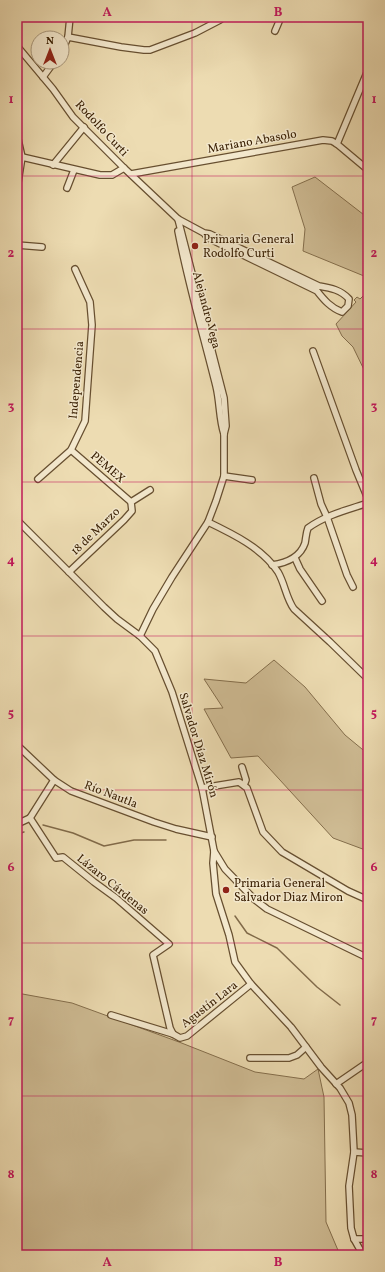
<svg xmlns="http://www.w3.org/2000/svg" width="385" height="1272" viewBox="0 0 385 1272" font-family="Vollkorn,serif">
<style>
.green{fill:#cfbc94;stroke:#846e4c}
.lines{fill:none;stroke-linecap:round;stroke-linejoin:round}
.stream{stroke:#816a49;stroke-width:1.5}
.street-casing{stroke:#674f30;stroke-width:8}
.street{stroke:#f3e8cd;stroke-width:5.5}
.grid{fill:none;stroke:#c2185b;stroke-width:1;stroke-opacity:0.55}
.poi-dot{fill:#8f2418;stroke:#f3e8cd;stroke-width:1.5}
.labels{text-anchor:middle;stroke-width:3;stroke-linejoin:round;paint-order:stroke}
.street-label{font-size:12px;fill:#3a2004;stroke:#f3e8cd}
.poi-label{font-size:12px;fill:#3a2004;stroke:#f3e8cd;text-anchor:start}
.neatline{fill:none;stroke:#c2185b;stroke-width:1.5}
.grid-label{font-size:13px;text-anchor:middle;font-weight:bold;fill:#c2185b}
</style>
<rect width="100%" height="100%" fill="#eddcb2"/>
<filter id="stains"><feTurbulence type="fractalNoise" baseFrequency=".005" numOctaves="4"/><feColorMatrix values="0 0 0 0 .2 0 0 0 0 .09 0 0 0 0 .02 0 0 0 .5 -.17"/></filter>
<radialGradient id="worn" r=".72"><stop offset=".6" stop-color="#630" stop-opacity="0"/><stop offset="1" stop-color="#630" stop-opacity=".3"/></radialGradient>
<!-- green -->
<g class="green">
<path d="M315,177L368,218V266L364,276L303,251L305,229L292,187Z"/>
<path d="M366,293H368V378L353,347L342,336L336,324L356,302L354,300L357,297L360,299Z"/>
<path d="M274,660L305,687L345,735L368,754V851L333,838L258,756L231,758L204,709L223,708L204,679L246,683Z"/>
<path d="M17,993L72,1003L179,1042L255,1072L304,1079L318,1069L324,1097L326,1222L340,1255H17Z"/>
</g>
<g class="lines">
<!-- stream -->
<g class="stream">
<path d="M43,825L73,833L104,846L134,840H166"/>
<path d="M17,834L24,832"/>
<path d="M235,916L247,933L277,948L317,987L340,1005"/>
</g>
<defs>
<g id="street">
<path d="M275,31L281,17"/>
<path d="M68,37L121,47L144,50H150L195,33L220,20"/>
<path d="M17,46L53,89L73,117L124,168L178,219L204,233L210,234L319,286C331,288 341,290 349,299L348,306L342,312C331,308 324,300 317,291L208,238L204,233"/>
<path d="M62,51L68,37L70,17"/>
<path d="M43,77L54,62"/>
<path d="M17,135L22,157L17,189"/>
<path d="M337,144L368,70"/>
<path d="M22,157L100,175H112L124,168"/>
<path d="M53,165L84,127"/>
<path d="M131,174L323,140L332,141L337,144L368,170"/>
<path d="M67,188L74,170"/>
<path d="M178,231C188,283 203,334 216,386C220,402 219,419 224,434"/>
<path d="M17,245L42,247"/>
<path d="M313,351L356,470L368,499"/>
<path d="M71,450L131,502"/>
<path d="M224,476L252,480"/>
<path d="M314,478L321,504L327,517L347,575L353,587"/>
<path d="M38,479L71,450L85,421L92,325L90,302L75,269"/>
<path d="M17,520L104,607L117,619L140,636L155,651L172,692L202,788L214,851L213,863L216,894L229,935L235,962L251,984L291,1027L321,1067L340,1088L349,1103L352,1115L354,1152L349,1186L351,1228L354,1239L363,1255"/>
<path d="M208,522C233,534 262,548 278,572C285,584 286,598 294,609L330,642L368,679"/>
<path d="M295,558L300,569L322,601"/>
<path d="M272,565C286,563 300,558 305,543C306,538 306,533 308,528C326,515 347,510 368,503"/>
<path d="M69,572L124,520L132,511L131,502L150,490"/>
<path d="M140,636L153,609L172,577L208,522L216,501L224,476V434L226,426L224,398L178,219"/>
<path d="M17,745L54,780L71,791L154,822L176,829L212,837"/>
<path d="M242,767L246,780L244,785"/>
<path d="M54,780L30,818L56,858L63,857L94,882L116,898L169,944L153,955L170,1028L173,1034"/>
<path d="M202,788L239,782L247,788L263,832L282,852L348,891L368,900"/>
<path d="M17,824L30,818"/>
<path d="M214,851L225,869L254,899L267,909L368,958"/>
<path d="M111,1015L173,1034L180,1038L187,1036L251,984"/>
<path d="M250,1058H289L297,1055L306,1047"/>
<path d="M336,1084L368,1062"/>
<path d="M354,1152L368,1153"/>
<path d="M354,1239H368"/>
</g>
</defs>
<!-- street casing -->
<use href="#street" class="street-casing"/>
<!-- street -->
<use href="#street" class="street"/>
</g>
<!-- grid -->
<path class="grid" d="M192,17V1255M17,176H368M17,329H368M17,482H368M17,636H368M17,790H368M17,943H368M17,1096H368"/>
<!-- markers -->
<g class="poi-dot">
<circle cx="195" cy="246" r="4"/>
<circle cx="226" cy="890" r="4"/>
</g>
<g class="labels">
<!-- street labels -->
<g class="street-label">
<text transform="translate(102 128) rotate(47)" y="4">Rodolfo Curti</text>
<text transform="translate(252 141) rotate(-10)" y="4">Mariano Abasolo</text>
<text transform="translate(207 310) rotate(75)" y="4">Alejandro Vega</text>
<text transform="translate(76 380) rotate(-85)" y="4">Independencia</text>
<text transform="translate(108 467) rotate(41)" y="4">PEMEX</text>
<text transform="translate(95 531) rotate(-44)" y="4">18 de Marzo</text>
<text transform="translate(199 745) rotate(73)" y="4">Salvador Díaz Mirón</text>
<text transform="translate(111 794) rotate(21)" y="4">Río Nautla</text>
<text transform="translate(113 884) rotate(39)" y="4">Lázaro Cárdenas</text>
<text transform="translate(209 1004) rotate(-38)" y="4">Agustín Lara</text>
</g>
<!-- poi labels -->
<g class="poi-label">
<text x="203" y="243">Primaria General<tspan x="203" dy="14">Rodolfo Curti</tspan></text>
<text x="234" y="887">Primaria General<tspan x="234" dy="14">Salvador Diaz Miron</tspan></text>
</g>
</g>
<!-- margin -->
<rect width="385" height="1272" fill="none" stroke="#eddcb2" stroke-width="44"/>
<!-- north arrow -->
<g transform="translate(50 50)"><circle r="19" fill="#f3e8cd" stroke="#a9987d"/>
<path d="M0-3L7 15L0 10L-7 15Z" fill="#8f2418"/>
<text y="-6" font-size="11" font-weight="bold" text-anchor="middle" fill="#3a2004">N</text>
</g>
<rect x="22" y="22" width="341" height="1228" class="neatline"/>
<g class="grid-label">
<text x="107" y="16">A</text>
<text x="278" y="16">B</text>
<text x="11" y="103">1</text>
<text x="374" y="103">1</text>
<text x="11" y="257">2</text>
<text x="374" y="257">2</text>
<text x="11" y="410">3</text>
<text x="374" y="410">3</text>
<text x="11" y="564">4</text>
<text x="374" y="564">4</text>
<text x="11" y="717">5</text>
<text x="374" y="717">5</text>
<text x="11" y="871">6</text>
<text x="374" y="871">6</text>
<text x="11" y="1024">7</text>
<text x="374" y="1024">7</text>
<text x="11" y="1178">8</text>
<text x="374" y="1178">8</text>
<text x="107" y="1266">A</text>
<text x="278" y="1266">B</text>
</g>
<rect width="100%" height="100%" filter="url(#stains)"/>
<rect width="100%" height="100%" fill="url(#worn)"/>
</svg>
